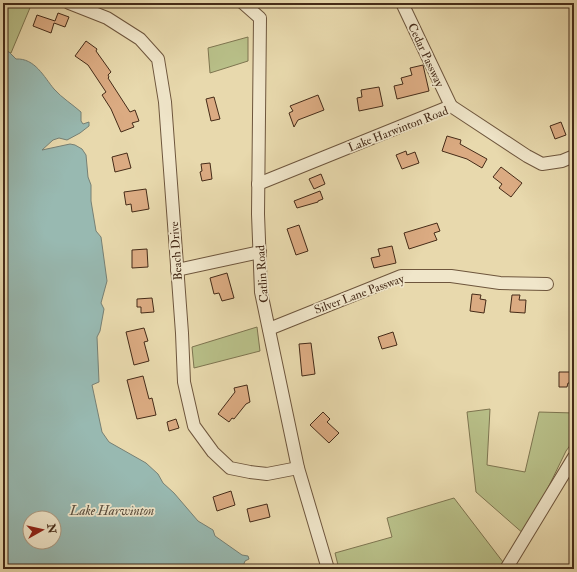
<svg xmlns="http://www.w3.org/2000/svg" width="577" height="572" viewBox="0 0 577 572" font-family="'IM FELL Double Pica',serif">
<style>
.green{fill:#b8bf88;stroke:#7e7550}
.water{fill:#98b9b1;stroke:#778074;fill-rule:evenodd}
.building{fill:#dbab82;stroke:#452b18}
.lines{fill:none;stroke-linecap:round;stroke-linejoin:round}
.minor-casing{stroke:#6e563d;stroke-width:14}
.minor{stroke:#f0e6ca;stroke-width:12}
.labels{text-anchor:middle;stroke-width:3.5;stroke-linejoin:round;paint-order:stroke}
.street-label{font-size:12px;fill:#452b18;stroke:#f0e6ca}
.water-label{font-size:13px;font-style:italic;fill:#5a4e3e;stroke:#f0e6ca}
</style>
<rect width="100%" height="100%" fill="#e8d9ad"/>
<filter id="stains"><feTurbulence type="fractalNoise" baseFrequency=".005" numOctaves="4"/><feColorMatrix values="0 0 0 0 .2 0 0 0 0 .09 0 0 0 0 .02 0 0 0 .5 -.17"/></filter>
<radialGradient id="worn" r=".72"><stop offset=".6" stop-color="#630" stop-opacity="0"/><stop offset="1" stop-color="#630" stop-opacity=".3"/></radialGradient>
<!-- green -->
<g class="green">
<path d="M6,3H32L11,53L3,50V11Z"/>
<path d="M248,37V61L210,73L208,48Z"/>
<path d="M257,327L260,351L194,368L192,347Z"/>
<path d="M490,409L487,465L525,472L539,412L574,413V440L566,451L525,535L476,492L467,412Z"/>
<path d="M454,498L506,566L503,569H339L335,553L392,537L387,518Z"/>
</g>
<!-- water -->
<path class="water" d="M3,51L9,52L16,59C35,58 44,77 54,89C62,98 72,104 81,112V121L83,124L89,122V126L80,133L67,140L59,138L53,140L42,150L70,144L75,145L82,149L86,155L88,177L91,185V201L96,231L101,237L107,281L101,303L104,309L100,331L97,337L99,382L92,385L102,432L109,442L146,463L158,474L163,483L174,493L198,521L213,530L215,536L242,555L248,556L249,559L245,561L242,569H3ZM30,518H54V542H30Z"/>
<!-- building -->
<g class="building">
<path d="M58,13L69,17L65,27L54,23L51,33L33,26L37,15L55,21Z"/>
<path d="M86,41L97,49L96,51L111,72L108,75L109,77L108,78L130,112L135,110L139,121L132,123L134,127L121,132L111,109L102,95L106,92L88,65L75,56Z"/>
<path d="M423,65L429,91L397,99L394,86L403,84L401,78L412,75L410,68Z"/>
<path d="M379,87L383,106L359,111L357,98L362,97L361,90Z"/>
<path d="M318,95L324,110L298,120L294,127L289,113L293,111L290,106Z"/>
<path d="M214,97L220,119L211,121L206,99Z"/>
<path d="M561,122L566,135L555,139L550,126Z"/>
<path d="M447,136L461,140L460,144L487,159L482,168L467,159L442,151Z"/>
<path d="M406,151L407,155L415,152L419,163L402,169L396,155Z"/>
<path d="M127,153L131,168L115,172L112,157Z"/>
<path d="M210,163L212,179L202,181L200,172L202,171L201,164Z"/>
<path d="M501,167L522,183L511,197L499,188L502,184L493,177Z"/>
<path d="M321,174L325,184L314,189L309,179Z"/>
<path d="M146,189L149,209L132,212L131,204L126,205L124,192Z"/>
<path d="M320,191L323,199L318,201V202L297,208L294,201Z"/>
<path d="M437,223L440,231L434,233L437,240L409,249L404,233Z"/>
<path d="M299,225L308,251L296,255L287,229Z"/>
<path d="M392,246L396,263L374,268L371,258L380,256L378,249Z"/>
<path d="M147,249L148,267L132,268V250Z"/>
<path d="M227,273L234,298L222,301L219,293L214,294L210,278Z"/>
<path d="M472,294L481,295L480,299L486,300L484,313L470,311Z"/>
<path d="M512,295H520L519,300H526L525,313L510,312Z"/>
<path d="M152,298L154,312L141,313V307H137V299Z"/>
<path d="M144,328L148,341L144,342L149,361L134,365L126,332Z"/>
<path d="M393,332L397,345L382,349L378,337Z"/>
<path d="M311,343L315,374L302,376L299,344Z"/>
<path d="M559,372H574V383H568L567,387H559Z"/>
<path d="M143,376L149,399L152,398L156,415L137,419L127,380Z"/>
<path d="M247,385L250,402L246,404L234,419L232,418L229,422L218,414L235,392L234,388Z"/>
<path d="M323,412L330,419L327,422L339,433L329,443L310,425Z"/>
<path d="M176,419L179,428L169,431L167,422Z"/>
<path d="M231,491L235,505L217,511L213,497Z"/>
<path d="M267,504L270,517L250,522L247,509Z"/>
</g>
<g class="lines">
<defs>
<g id="minor">
<path d="M69,3L107,18L140,39L158,59L165,102L182,333L184,382L194,426L213,452L230,468L250,472L267,474L298,468"/>
<path d="M243,3L260,18L258,214L261,292L298,468L328,569"/>
<path d="M402,3L451,106"/>
<path d="M258,184L451,106L527,156L542,164L562,161L574,156"/>
<path d="M177,270L260,252"/>
<path d="M269,329L401,276H451L500,283L547,284"/>
<path d="M506,569L574,457"/>
</g>
</defs>
<!-- minor casing -->
<use href="#minor" class="minor-casing"/>
<!-- minor -->
<use href="#minor" class="minor"/>
</g>
<g class="labels">
<!-- street labels -->
<g class="street-label">
<text transform="translate(426 55) rotate(65)" y="4">Cedar Passway</text>
<text transform="translate(398 129) rotate(-21)" y="4">Lake Harwinton Road</text>
<text transform="translate(176 251) rotate(-94)" y="4">Beach Drive</text>
<text transform="translate(262 274) rotate(-94)" y="4">Catlin Road</text>
<text transform="translate(359 294) rotate(-20)" y="4">Silver Lane Passway</text>
</g>
<!-- water labels -->
<g class="water-label">
<text x="112" y="515">Lake Harwinton</text>
</g>
</g>
<!-- margin -->
<rect width="577" height="572" fill="none" stroke="#e8d9ad" stroke-width="16"/>
<rect x="4" y="4" width="569" height="564" fill="none" stroke="#452b18" stroke-width="2"/>
<rect x="8" y="8" width="561" height="556" fill="none" stroke="#452b18"/>
<!-- north arrow -->
<g transform="translate(42 530) rotate(82)"><circle r="19" fill="#f0e6ca" stroke="#ac9b83"/>
<path d="M0-3L7 15L0 10L-7 15Z" fill="#8f2418"/>
<text y="-6" font-size="11" font-weight="bold" text-anchor="middle" fill="#452b18">N</text>
</g>
<rect width="100%" height="100%" filter="url(#stains)"/>
<rect width="100%" height="100%" fill="url(#worn)"/>
</svg>
